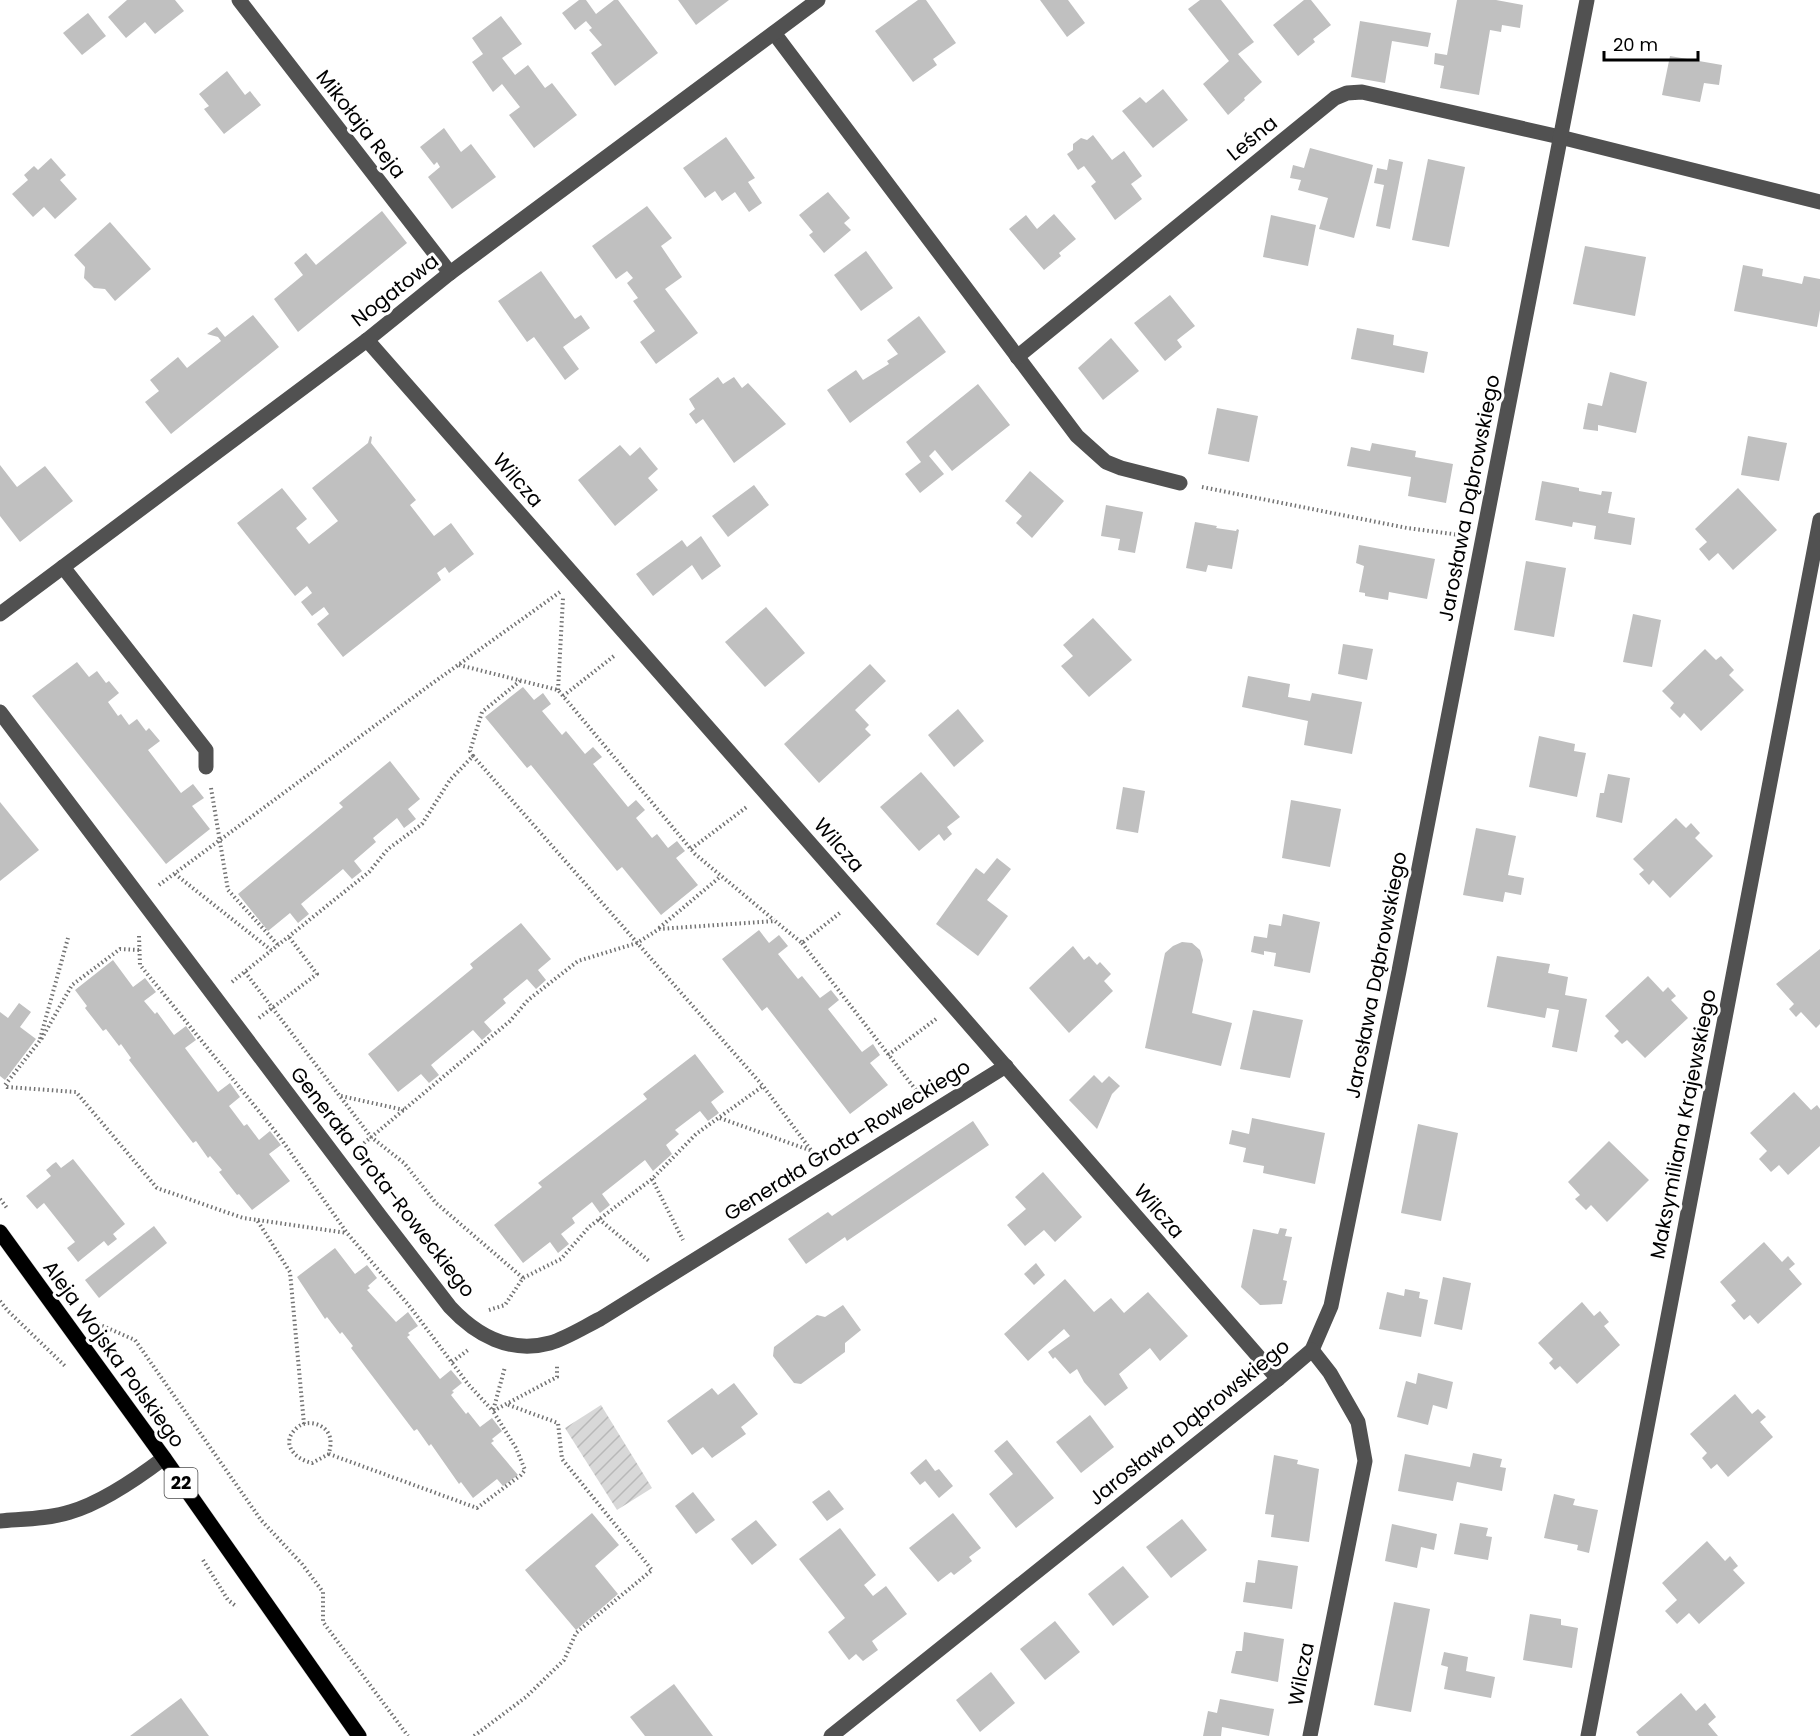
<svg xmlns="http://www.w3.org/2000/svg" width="1820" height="1736" viewBox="0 0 1820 1736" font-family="Poppins,sans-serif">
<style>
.garden{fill:url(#garden-furrows)}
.building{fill:#c0c0c0}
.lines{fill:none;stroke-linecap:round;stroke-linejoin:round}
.major-casing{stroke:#dbdbdb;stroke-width:16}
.path{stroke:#737373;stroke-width:4;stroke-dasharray:1.5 3;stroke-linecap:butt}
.minor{stroke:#515151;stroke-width:15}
.major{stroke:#000;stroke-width:15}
.labels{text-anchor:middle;stroke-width:6;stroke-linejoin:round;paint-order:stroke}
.shield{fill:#fff;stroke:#4c4c4c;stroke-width:1.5}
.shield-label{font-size:18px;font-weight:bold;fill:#000}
.street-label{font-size:20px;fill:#000;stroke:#fff}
</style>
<defs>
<pattern id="garden-furrows" width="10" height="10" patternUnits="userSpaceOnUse" patternTransform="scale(1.5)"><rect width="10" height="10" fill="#d8d8d8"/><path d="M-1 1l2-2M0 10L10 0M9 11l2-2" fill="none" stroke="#b8b8b8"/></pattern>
</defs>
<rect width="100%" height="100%" fill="#fff"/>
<!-- garden -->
<path class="garden" d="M601,1405L652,1488L617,1510L565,1428Z"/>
<!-- building -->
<g class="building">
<path d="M127,0H175L184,11L155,34L145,22L126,38L108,17Z"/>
<path d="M579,0H586L596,14L614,0H618L658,53L615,86L591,53L602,45L589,30L592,28L586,21L575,30L562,13Z"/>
<path d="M678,0H729L696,25Z"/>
<path d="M918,0H926L956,43L933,59L937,65L913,82L875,31Z"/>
<path d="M1040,0H1068L1085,23L1067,37Z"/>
<path d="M1200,0H1221L1254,42L1238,54L1262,82L1244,98L1245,100L1228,115L1203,84L1229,61L1188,9Z"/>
<path d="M1304,0H1311L1331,25L1313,39L1315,42L1298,56L1273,25Z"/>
<path d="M1457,0H1496L1523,5L1520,28L1502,25L1501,32L1490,30L1479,95L1440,88L1444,66L1434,64L1435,53L1447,55Z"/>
<path d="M88,13L106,36L82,55L63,33Z"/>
<path d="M501,16L522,44L502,58L515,75L528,65L545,88L552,83L577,115L534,148L509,115L520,107L502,84L493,92L472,62L483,54L472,38Z"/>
<path d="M1360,21L1431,33L1428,47L1392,41L1385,83L1351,77Z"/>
<path d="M1670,56L1722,65L1719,85L1704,83L1700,102L1662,95Z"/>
<path d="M227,71L245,95L250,91L261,105L224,134L204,109L209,106L199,94Z"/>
<path d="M1163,89L1188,120L1153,148L1122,111L1140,97L1146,103Z"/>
<path d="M444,128L461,152L471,144L496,177L452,209L428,177L440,167L437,162L434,165L420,147Z"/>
<path d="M1093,135L1112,160L1124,151L1142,176L1131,184L1142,199L1115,220L1091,186L1096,182L1084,166L1078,170L1067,154L1073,150V144L1081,138L1087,140Z"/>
<path d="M726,137L755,178L748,182L762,203L749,212L735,192L722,201L715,191L705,198L683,168Z"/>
<path d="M1310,148L1373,165L1354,238L1319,229L1328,198L1298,190L1301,180L1290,178L1293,165L1304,168Z"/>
<path d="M51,158L66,175L60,180L77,199L55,219L44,207L33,217L12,194L28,180L24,175L34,166L38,170Z"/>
<path d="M1389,159L1403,162L1390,229L1376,226L1384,185L1374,183L1377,168L1387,170Z"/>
<path d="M1428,159L1465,167L1449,247L1412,240Z"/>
<path d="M828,192L850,218L844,223L851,230L824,253L809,235L813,232L799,215Z"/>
<path d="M647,206L672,238L661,246L682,277L665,289L698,333L656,364L640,342L655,331L633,301L638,298L627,283L633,278L627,271L616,279L592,246Z"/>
<path d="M382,211L407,243L298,332L274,299L303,275L294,263L306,253L316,265Z"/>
<path d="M1054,214L1076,239L1059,253L1061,256L1044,270L1009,229L1026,215L1037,229Z"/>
<path d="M1271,215L1316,225L1308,266L1263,257Z"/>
<path d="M110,222L151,269L115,301L105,289L94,288L84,278L85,267L74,255Z"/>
<path d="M1585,246L1646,257L1635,316L1573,304Z"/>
<path d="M866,251L893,288L861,311L834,275Z"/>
<path d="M1743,265L1763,269L1762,276L1783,280L1802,284L1804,276L1820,279V310L1817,327L1734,311Z"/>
<path d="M541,271L575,319L581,315L590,328L563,347L579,369L565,380L534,337L527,342L498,301Z"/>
<path d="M1170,295L1195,326L1177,340L1182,347L1165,361L1134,323Z"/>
<path d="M253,315L279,347L171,434L145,402L159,391L150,380L178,357L187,368L221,341L218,337L207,334L217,327L225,337Z"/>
<path d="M919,316L946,352L850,423L827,390L856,370L863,380L889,364L887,361L898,354L887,340Z"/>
<path d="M1357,328L1394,335L1393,345L1428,352L1424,373L1351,359Z"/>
<path d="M1111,338L1139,371L1103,400L1078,368Z"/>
<path d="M1610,372L1647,382L1636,433L1598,425V431L1583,429L1588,403L1602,406Z"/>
<path d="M718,377L723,384L734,377L742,388L748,383L786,424L734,463L703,419L696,424L689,414L695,409L689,399Z"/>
<path d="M978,384L1010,425L952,471L935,450L929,456L944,474L920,493L905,474L921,462L906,442Z"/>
<path d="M1217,408L1258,416L1249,462L1208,454Z"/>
<path d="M370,436L372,437L371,443L416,500L410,505L434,536L451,523L474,554L449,573L445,567L437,573L441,580L343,657L317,624L329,614L324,607L312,616L301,602L312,593L307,586L295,596L237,523L282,488L307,519L296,528L309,544L338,521L312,488L368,443Z"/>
<path d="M1748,436L1787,443L1779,481L1741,475Z"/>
<path d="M1372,443L1416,451L1415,457L1453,464L1446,503L1408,496L1411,477L1347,466L1351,447L1370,451Z"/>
<path d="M620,445L630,456L640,447L658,469L648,478L658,490L615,526L578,480Z"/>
<path d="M0,465L17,487L45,466L73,501L20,542L0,516Z"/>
<path d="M1030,471L1064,501L1032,538L1016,523L1022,516L1005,501Z"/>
<path d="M1542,481L1579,488V491L1601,495L1602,491L1612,492L1608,513L1635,518L1631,545L1594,539L1596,526L1573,522L1572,527L1535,520Z"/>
<path d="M754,485L769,505L728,537L712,516Z"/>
<path d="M1738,488L1777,530L1733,570L1718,553L1709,561L1699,549L1707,542L1695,529Z"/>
<path d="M1106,505L1143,512L1135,553L1118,550L1120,539L1101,536Z"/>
<path d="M1195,522L1217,526L1216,528L1236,531L1237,529L1239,530L1232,569L1208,565L1206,572L1186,568Z"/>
<path d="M701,536L721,566L702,580L692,565L653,596L636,574L682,540L687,547Z"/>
<path d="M1359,545L1435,559L1427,599L1389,592L1388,600L1365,596V593L1359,592L1364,566L1356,563Z"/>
<path d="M1526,561L1566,568L1554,637L1514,630Z"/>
<path d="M766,607L805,653L765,687L725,642Z"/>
<path d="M1633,614L1661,620L1652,667L1623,662Z"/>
<path d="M1093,618L1132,660L1089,697L1061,666L1073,656L1063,645Z"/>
<path d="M1343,644L1373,649L1367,680L1338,674Z"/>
<path d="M1705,649L1716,660L1721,656L1734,670L1729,675L1744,690L1701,731L1684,713L1680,718L1670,708L1674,703L1662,691Z"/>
<path d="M77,662L89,677L97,671L106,683L109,681L119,693L108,702L118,716L121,714L129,725L137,719L146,731L149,728L160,741L148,750L181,793L193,784L204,798L192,806L210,829L166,864L32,696Z"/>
<path d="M870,664L886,681L855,710L869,725L865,729L871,735L819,783L784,744Z"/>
<path d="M1248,676L1290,684L1288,697L1310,701L1312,693L1362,702L1352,754L1304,745L1308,721L1242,707Z"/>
<path d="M523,687L534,700L543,693L551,704L542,711L562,735L566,731L585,754L593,747L602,757L593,764L628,807L636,800L645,810L636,818L652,838L657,834L668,848L677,841L685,851L676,858L698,885L661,915L622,867L617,871L531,765L527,768L485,717Z"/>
<path d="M958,709L984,741L954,767L928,735Z"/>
<path d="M1539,736L1575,744L1574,751L1586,753L1577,797L1529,787Z"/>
<path d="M390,761L420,799L408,809L416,819L404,828L397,818L373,838L376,842L354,861L362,871L352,879L343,869L301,904L309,914L298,923L290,913L268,931L238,894L343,807L339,803Z"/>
<path d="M921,772L960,817L947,827L952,834L944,841L939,834L919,851L880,807Z"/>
<path d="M1608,774L1630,778L1622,823L1596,817L1600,793H1604Z"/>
<path d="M1123,787L1145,791L1138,833L1116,829Z"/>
<path d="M1291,800L1341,809L1330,867L1282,858Z"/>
<path d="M0,802L39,850L0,881Z"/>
<path d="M1676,818L1686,828L1691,823L1700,833L1695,838L1713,856L1670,898L1653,880L1649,885L1639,874L1644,870L1633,859Z"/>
<path d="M1476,828L1516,836L1508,875L1524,878L1521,895L1505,892L1503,902L1463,895Z"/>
<path d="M997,858L1011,869L987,900L1008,916L978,956L936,924L976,868L984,874Z"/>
<path d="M1283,914L1320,922L1310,973L1274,966L1276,953L1264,951V955L1251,952L1254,936L1267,938L1269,924L1281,926Z"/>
<path d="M521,923L551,959L538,970L546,980L536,989L527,979L503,999L506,1003L484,1022L492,1031L482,1040L473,1030L431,1065L439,1075L429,1083L421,1074L398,1092L368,1054L473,968L470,964Z"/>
<path d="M759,930L769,943L779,935L788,946L778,954L798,979L802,976L820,998L831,990L839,1000L828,1009L862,1052L873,1044L880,1055L870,1063L888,1085L850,1114L767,1007L762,1011L722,959Z"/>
<path d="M1182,942L1192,943L1200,950L1203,960L1192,1013L1232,1023L1221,1066L1145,1048L1165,953L1173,946Z"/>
<path d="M1073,946L1084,960L1089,956L1097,965L1100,962L1111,974L1104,981L1113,991L1069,1033L1029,988Z"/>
<path d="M1820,949V1024L1816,1028L1801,1012L1796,1017L1789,1009L1794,1004L1776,984Z"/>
<path d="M1497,956L1550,964L1548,973L1568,977L1565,995L1587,999L1577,1052L1552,1047L1559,1010L1547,1008L1545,1018L1487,1007Z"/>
<path d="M113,960L133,987L145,978L156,992L144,1001L155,1014L157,1012L174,1035L186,1026L196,1040L185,1048L218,1092L230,1083L240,1097L229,1106L244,1126L247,1124L259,1140L270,1131L281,1145L269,1154L290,1181L252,1210L239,1194L237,1195L219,1172L222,1170L210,1156L208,1158L196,1141L193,1143L129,1060L131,1058L121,1044L119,1046L106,1029L103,1031L85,1008L87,1006L75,990Z"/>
<path d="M1648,976L1663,992L1668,987L1676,996L1671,1000L1688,1018L1645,1058L1627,1040L1622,1044L1614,1036L1619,1031L1605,1016Z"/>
<path d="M19,1003L31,1012L20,1027L36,1039L5,1080L0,1076V1012L8,1018Z"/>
<path d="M1253,1010L1303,1020L1290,1078L1240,1069Z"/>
<path d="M695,1054L724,1092L711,1102L719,1113L708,1121L700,1111L675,1130L679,1134L666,1145L672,1154L653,1171L645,1160L602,1194L610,1205L600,1213L592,1202L572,1218L575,1223L561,1234L569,1244L558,1253L550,1242L523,1263L494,1225L542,1187L538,1183L647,1099L643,1094Z"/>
<path d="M1094,1075L1102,1083L1109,1076L1120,1086L1112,1094L1097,1129L1069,1100Z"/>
<path d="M1794,1092L1811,1110L1817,1105L1820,1109V1146L1788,1175L1779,1165L1771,1172L1759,1159L1767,1151L1750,1133Z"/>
<path d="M1252,1118L1325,1133L1315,1184L1263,1173L1264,1166L1243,1162L1246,1148L1229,1144L1232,1130L1249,1134Z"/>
<path d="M973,1121L989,1145L847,1241L845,1237L806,1264L788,1239L828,1212L832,1216Z"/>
<path d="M1418,1124L1458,1133L1441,1221L1401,1213Z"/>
<path d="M1609,1141L1649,1180L1607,1222L1591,1205L1586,1210L1575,1199L1580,1195L1568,1182Z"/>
<path d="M73,1159L125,1224L113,1234L117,1239L108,1246L104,1241L78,1262L67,1248L75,1242L44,1203L37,1209L26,1196L51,1176L46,1170L53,1164L56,1162L61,1168Z"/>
<path d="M1043,1172L1082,1217L1055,1242L1044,1230L1025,1246L1007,1225L1026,1209L1015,1197Z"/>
<path d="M154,1226L167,1243L99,1298L85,1280Z"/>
<path d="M1280,1228L1287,1229L1285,1236L1292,1237L1283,1280L1287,1281L1282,1304L1260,1305L1241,1287L1253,1229L1278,1234Z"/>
<path d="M1764,1242L1782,1262L1788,1256L1795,1264L1789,1269L1802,1284L1758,1324L1750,1315L1744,1320L1731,1305L1736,1301L1720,1282Z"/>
<path d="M335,1248L355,1274L367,1265L377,1278L368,1286L370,1288L367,1290L396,1322L408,1312L418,1326L408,1333L410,1335L407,1337L440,1379L451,1370L462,1383L452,1391L454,1392L451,1395L466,1414L468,1412L480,1427L492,1418L502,1431L492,1439L494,1441L491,1443L518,1475L503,1486L497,1479L473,1498L461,1482L459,1484L431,1444L429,1446L417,1429L414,1431L351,1348L353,1346L342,1332L340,1334L327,1317L325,1319L297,1277Z"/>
<path d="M1036,1263L1045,1275L1034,1285L1024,1274Z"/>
<path d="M1443,1277L1471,1283L1462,1330L1434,1324Z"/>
<path d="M1065,1279L1094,1312L1111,1298L1124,1313L1148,1292L1188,1336L1160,1361L1150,1348L1119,1374L1128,1388L1105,1406L1084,1382L1077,1369L1070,1374L1055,1357L1053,1359L1048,1352L1070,1336L1064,1329L1028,1361L1004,1334Z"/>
<path d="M1405,1289L1420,1292L1419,1298L1428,1300L1421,1337L1379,1329L1387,1292L1404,1296Z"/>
<path d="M1582,1302L1594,1316L1600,1311L1609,1322L1604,1326L1620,1345L1577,1384L1560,1366L1555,1370L1549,1363L1553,1359L1538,1343Z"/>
<path d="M843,1305L861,1330L845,1343V1352L801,1384L794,1383L773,1356L774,1347L817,1315L825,1317Z"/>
<path d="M1418,1373L1453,1382L1447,1409L1433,1405L1428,1425L1397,1417L1406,1381L1416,1384Z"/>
<path d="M734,1383L758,1414L741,1427L746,1434L712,1458L703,1447L692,1455L667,1421L712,1388L718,1395Z"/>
<path d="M1735,1394L1752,1414L1758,1409L1766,1417L1760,1422L1773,1437L1728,1477L1717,1464L1711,1469L1702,1458L1707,1453L1690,1434Z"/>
<path d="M1090,1415L1114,1447L1081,1473L1056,1442Z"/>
<path d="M1007,1440L1054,1498L1016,1528L989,1494L1013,1474L994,1451Z"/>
<path d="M1473,1453L1502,1459L1500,1467L1506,1468L1502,1491L1457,1482L1453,1501L1398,1491L1405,1454L1470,1467Z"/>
<path d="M1274,1455L1298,1460L1297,1464L1319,1469L1309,1542L1271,1537L1274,1515L1265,1514Z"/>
<path d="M926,1459L935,1471L939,1469L953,1486L939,1498L925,1481L920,1485L910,1473Z"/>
<path d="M829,1490L844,1509L827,1521L812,1502Z"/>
<path d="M693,1492L715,1520L696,1534L675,1506Z"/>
<path d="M1554,1494L1575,1499L1573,1505L1598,1510L1589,1553L1577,1550L1578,1545L1544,1538Z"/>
<path d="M592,1513L619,1545L595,1566L618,1594L576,1630L525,1570Z"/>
<path d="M953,1513L981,1548L969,1557L972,1561L954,1575L951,1572L938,1582L909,1548Z"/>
<path d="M1182,1519L1207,1550L1171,1578L1146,1547Z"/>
<path d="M756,1520L777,1545L752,1565L731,1539Z"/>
<path d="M1460,1523L1488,1528L1486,1536L1492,1537L1488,1560L1454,1554Z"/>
<path d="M1392,1524L1437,1534L1434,1550L1421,1547L1417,1568L1385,1561Z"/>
<path d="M840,1528L876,1575L864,1585L873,1596L886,1586L907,1614L872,1641L878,1650L863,1661L856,1654L849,1660L828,1632L845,1618L799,1559Z"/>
<path d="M1707,1541L1725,1561L1730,1556L1738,1566L1733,1570L1745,1583L1699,1624L1689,1613L1677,1624L1665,1611L1677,1600L1662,1583Z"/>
<path d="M1258,1560L1298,1566L1292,1609L1243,1602L1246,1582L1255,1583Z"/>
<path d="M1123,1566L1149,1597L1113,1626L1088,1594Z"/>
<path d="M1394,1602L1430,1609L1411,1712L1374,1705Z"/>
<path d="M1530,1614L1561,1619V1625L1578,1628L1572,1668L1523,1660Z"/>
<path d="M1055,1621L1080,1652L1045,1680L1020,1649Z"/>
<path d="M1244,1632L1284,1639L1278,1682L1231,1673L1236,1651H1242Z"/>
<path d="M1444,1652L1468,1657L1466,1671L1495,1677L1491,1698L1444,1689L1448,1667L1441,1665Z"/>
<path d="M991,1672L1015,1703L980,1732L956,1700Z"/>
<path d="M674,1684L713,1736H645L630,1717Z"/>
<path d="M1681,1693L1696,1711L1705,1703L1716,1717L1708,1724L1718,1736H1639L1636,1732Z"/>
<path d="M181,1698L209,1736H130Z"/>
<path d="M1220,1699L1274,1709L1269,1736L1222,1727L1221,1736H1203L1208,1711L1217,1713Z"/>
</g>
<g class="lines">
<defs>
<path id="major" d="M0,1232L164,1458L359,1736"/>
</defs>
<!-- major casing -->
<use href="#major" class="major-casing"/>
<!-- path -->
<g class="path">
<path d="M1202,487L1407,528L1460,535"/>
<path d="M459,665L558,690L695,854L774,920"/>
<path d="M558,690L563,598"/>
<path d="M563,696L614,656"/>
<path d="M473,756L470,751L482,712L520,681"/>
<path d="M211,788L228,890L278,945"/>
<path d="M691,849L748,806"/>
<path d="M175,874L271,950"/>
<path d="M159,885L430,685L560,592"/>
<path d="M659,928L721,876"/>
<path d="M139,936L140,965L279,1136L347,1233L411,1308L468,1384L493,1411L557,1377V1365"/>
<path d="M802,943L919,1094"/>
<path d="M139,950L120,949L72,985L42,1038L5,1085L7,1087L76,1092L157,1188L243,1218L257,1220L290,1272L304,1424"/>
<path d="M245,972L371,1137L404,1163L436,1203L523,1278"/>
<path d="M232,982L369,872L388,849L422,824L450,780L473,756L763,1086L817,1158"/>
<path d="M259,1018L317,974L289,937"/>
<path d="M40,1039L68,938"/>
<path d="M888,1055L936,1019"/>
<path d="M341,1096L404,1110"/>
<path d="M720,1118L812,1151"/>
<path d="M357,1149L510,1021L528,1000L578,961L637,943L659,929L775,921L802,943L841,912"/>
<path d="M652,1179L683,1240"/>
<path d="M0,1199L7,1208"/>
<path d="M599,1219L649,1261"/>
<path d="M258,1220L347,1233"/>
<path d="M0,1301L8,1311L65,1366"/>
<path d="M489,1310L505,1305L523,1278L561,1259L589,1227L652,1179L696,1134L763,1086"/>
<path d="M98,1324L135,1340L261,1520L302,1564L323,1592V1622L408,1736"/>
<path d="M452,1362L468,1350"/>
<path d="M329,1454L312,1463C294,1459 279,1442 298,1427C307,1419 325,1424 329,1435C332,1441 330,1448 329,1454L477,1508L521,1475L525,1470L516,1448L493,1411L505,1367"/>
<path d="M203,1560L228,1600L237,1607"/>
<path d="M474,1736L526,1697L564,1660L576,1633L652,1570L562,1459L558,1423L506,1404"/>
</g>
<!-- minor -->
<g class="minor">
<path d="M239,0L450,273"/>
<path d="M774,33L1077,436L1106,462L1121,468L1180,483"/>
<path d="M367,340L953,1006L1278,1379"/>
<path d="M1017,357L1335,98L1347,93L1362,92L1560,137L1820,202"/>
<path d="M63,567L206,750V767"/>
<path d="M0,614L367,340L450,273L818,0"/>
<path d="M0,712L380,1216L450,1307C476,1335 510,1354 550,1343C567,1338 584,1327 600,1319L1006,1066"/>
<path d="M0,1521C23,1519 48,1519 70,1512C101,1503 139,1477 164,1458"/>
<path d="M831,1736L1278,1379L1312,1350L1331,1306L1399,971L1587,0"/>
<path d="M1310,1736L1365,1461L1358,1422L1330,1373L1312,1350"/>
<path d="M1588,1736L1820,520"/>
</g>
<!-- major -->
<use href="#major" class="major"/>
</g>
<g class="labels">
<!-- shield labels -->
<rect class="shield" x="164.5" y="1468" width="33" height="30" rx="4.5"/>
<g class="shield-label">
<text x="181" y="1489">22</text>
</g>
<!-- street labels -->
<g class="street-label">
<text transform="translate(361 124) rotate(52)" y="7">Mikołaja Reja</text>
<text transform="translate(1252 138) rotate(-39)" y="7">Leśna</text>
<text transform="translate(395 290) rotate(-38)" y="7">Nogatowa</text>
<text transform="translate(518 480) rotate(49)" y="7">Wilcza</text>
<text transform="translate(1469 498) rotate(-79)" y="7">Jarosława Dąbrowskiego</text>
<text transform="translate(839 845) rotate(49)" y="7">Wilcza</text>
<text transform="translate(1376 975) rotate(-79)" y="7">Jarosława Dąbrowskiego</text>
<text transform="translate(1683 1124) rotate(-79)" y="7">Maksymiliana Krajewskiego</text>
<text transform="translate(847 1140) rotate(-32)" y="7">Generała Grota-Roweckiego</text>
<text transform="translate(383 1182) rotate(52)" y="7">Generała Grota-Roweckiego</text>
<text transform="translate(1159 1211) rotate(49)" y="7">Wilcza</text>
<text transform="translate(114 1354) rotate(54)" y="7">Aleja Wojska Polskiego</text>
<text transform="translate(1189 1422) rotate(-39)" y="7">Jarosława Dąbrowskiego</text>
<text transform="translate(1301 1674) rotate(-79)" y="7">Wilcza</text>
</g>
</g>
<!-- scale -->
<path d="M1604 51v9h94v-9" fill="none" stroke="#000000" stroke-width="3"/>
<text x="1613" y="51" font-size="18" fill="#000000" stroke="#ffffff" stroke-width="4.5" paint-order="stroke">20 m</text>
</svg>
